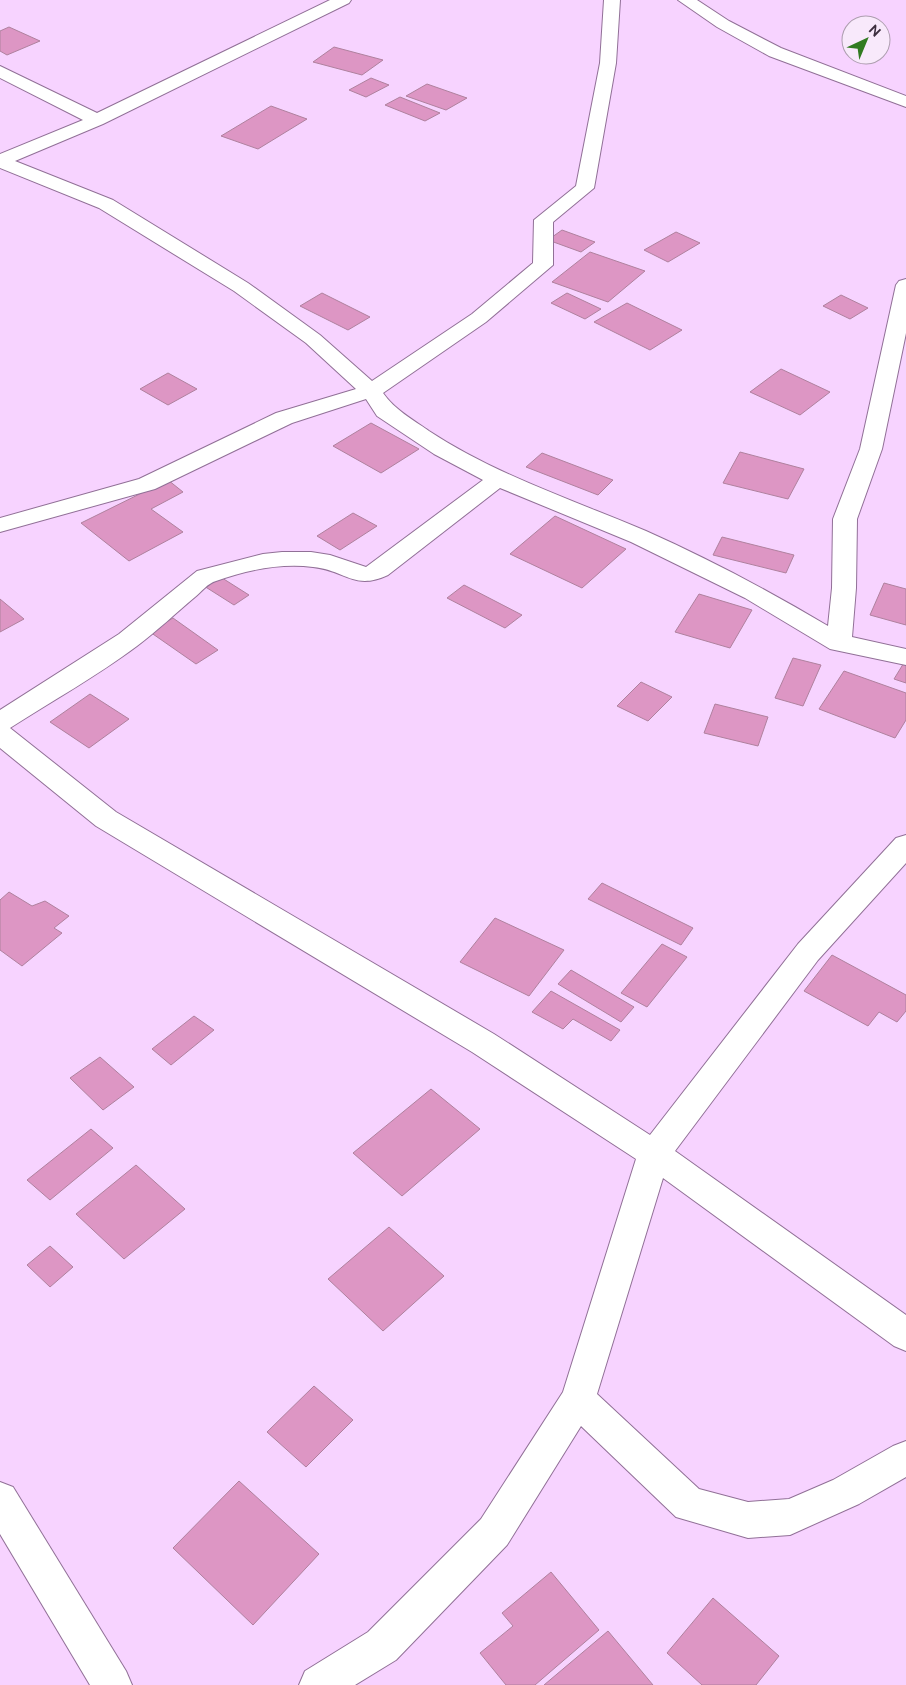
<svg xmlns="http://www.w3.org/2000/svg" width="906" height="1685" viewBox="0 0 906 1685" font-family="Ubuntu,sans-serif">
<style>
.building{fill:#dd96c4;stroke:#af819e}
.lines{fill:none;stroke-linecap:round;stroke-linejoin:round}
.street-casing{stroke:#917097;stroke-width:2}
.street{fill:#fff;fill-rule:evenodd}
</style>
<rect width="100%" height="100%" fill="#f7d3ff"/>
<!-- building -->
<g class="building">
<path d="M9,27L40,41L7,55L0,51V31Z"/>
<path d="M334,47L383,60L362,75L313,62Z"/>
<path d="M371,78L389,85L366,97L349,90Z"/>
<path d="M427,84L467,98L446,110L406,96Z"/>
<path d="M400,97L440,113L425,121L385,105Z"/>
<path d="M271,106L307,119L258,149L221,136Z"/>
<path d="M562,230L595,242L581,252L548,240Z"/>
<path d="M676,232L700,243L668,262L644,250Z"/>
<path d="M590,252L645,271L608,302L552,282Z"/>
<path d="M322,293L370,317L348,330L300,306Z"/>
<path d="M567,293L601,309L585,319L551,303Z"/>
<path d="M841,295L868,308L850,319L823,306Z"/>
<path d="M627,303L682,330L650,350L594,322Z"/>
<path d="M781,369L830,392L800,415L750,392Z"/>
<path d="M168,373L197,389L168,405L140,389Z"/>
<path d="M371,423L419,449L381,473L333,446Z"/>
<path d="M740,452L804,469L788,499L723,483Z"/>
<path d="M542,453L613,480L598,495L526,467Z"/>
<path d="M168,480L183,492L151,509L183,532L129,561L81,523Z"/>
<path d="M353,513L377,526L340,550L317,536Z"/>
<path d="M555,516L626,549L582,588L510,554Z"/>
<path d="M722,537L794,555L786,573L713,555Z"/>
<path d="M219,576L249,595L234,605L204,586Z"/>
<path d="M884,583L906,589V625L870,615Z"/>
<path d="M464,585L522,615L505,628L447,598Z"/>
<path d="M699,594L752,610L730,648L675,632Z"/>
<path d="M0,599L24,619L0,632Z"/>
<path d="M173,618L218,650L196,664L150,632Z"/>
<path d="M793,658L821,665L803,706L775,698Z"/>
<path d="M905,661H906V683L894,679Z"/>
<path d="M844,671L906,693V720L895,738L819,709Z"/>
<path d="M641,682L672,697L648,721L617,706Z"/>
<path d="M90,694L129,719L89,748L50,722Z"/>
<path d="M715,704L768,717L758,746L704,733Z"/>
<path d="M602,883L693,928L681,945L588,899Z"/>
<path d="M9,892L32,906L45,901L69,916L54,928L62,933L22,966L0,950V900Z"/>
<path d="M495,918L564,950L529,996L460,962Z"/>
<path d="M662,944L687,957L647,1007L621,993Z"/>
<path d="M832,955L906,995V1011L897,1022L879,1012L868,1026L804,991Z"/>
<path d="M571,970L634,1007L621,1022L558,984Z"/>
<path d="M551,991L620,1030L611,1041L573,1019L563,1029L532,1012Z"/>
<path d="M194,1016L214,1030L171,1065L152,1049Z"/>
<path d="M100,1057L134,1087L103,1110L70,1078Z"/>
<path d="M431,1089L480,1129L402,1196L353,1153Z"/>
<path d="M91,1129L113,1148L50,1200L27,1180Z"/>
<path d="M136,1165L185,1209L124,1259L76,1214Z"/>
<path d="M389,1227L444,1276L383,1331L328,1279Z"/>
<path d="M50,1246L73,1267L50,1287L27,1265Z"/>
<path d="M314,1386L353,1420L306,1467L267,1432Z"/>
<path d="M239,1481L319,1554L253,1625L173,1548Z"/>
<path d="M551,1572L599,1630L535,1685H506L480,1653L513,1626L502,1613Z"/>
<path d="M713,1598L779,1656L756,1685H702L667,1653Z"/>
<path d="M608,1631L653,1685H544Z"/>
</g>
<g class="lines">
<defs>
<g id="street">
<path d="M330,0H351L349,3L103,124L15,161L113,200L248,283L320,335L372,381L472,314L533,263L534,220L576,186L600,63L604,0H620L616,63L594,188L553,222V265L486,322L383,393C395,410 412,419 429,431C496,475 573,500 646,531C709,559 769,591 828,626L832,588L833,519L860,449L896,285L899,281L906,279V333L882,449L857,519L856,588L852,637L906,649V665L830,649L745,598L631,542L500,488L388,575C354,591 345,570 313,567C281,563 246,570 216,581C208,583 201,592 195,597C176,613 157,631 137,646C97,676 52,701 10,728L116,812L494,1034L650,1135L798,944L896,838L906,835V863L818,960L675,1151L906,1315V1351L894,1346L663,1178L597,1394L699,1489L748,1502L789,1499L833,1480L893,1446L906,1441V1477L859,1504L790,1535L748,1538L676,1517L581,1426L507,1545L396,1660L355,1685H299L305,1671L368,1632L481,1519L563,1392L636,1159L472,1052L96,826L0,748V710L119,634L197,571L263,554L282,552H311L330,555L366,567L483,480L434,454L377,416L366,399L292,423L155,489L0,532V518L139,479L276,413L356,389L306,343L234,291L99,208L0,168V154L83,120L0,78V66L97,113Z"/>
<path d="M678,0H697L729,21L781,48L906,96V107L769,56L717,27Z"/>
<path d="M0,1482L13,1487L126,1671L132,1685H90L0,1534Z"/>
</g>
</defs>
<!-- street casing -->
<use href="#street" class="street-casing"/>
<!-- street -->
<use href="#street" class="street"/>
</g>
<!-- north arrow -->
<g transform="translate(866 40) rotate(44)"><circle r="24" fill="#f8e9fb" stroke="#ad9eaf"/>
<path d="M0-4L9 19L0 12L-9 19Z" fill="#317b21"/>
<text y="-8" font-size="14" font-weight="bold" text-anchor="middle" fill="#3c2e3e">N</text>
</g>
</svg>
